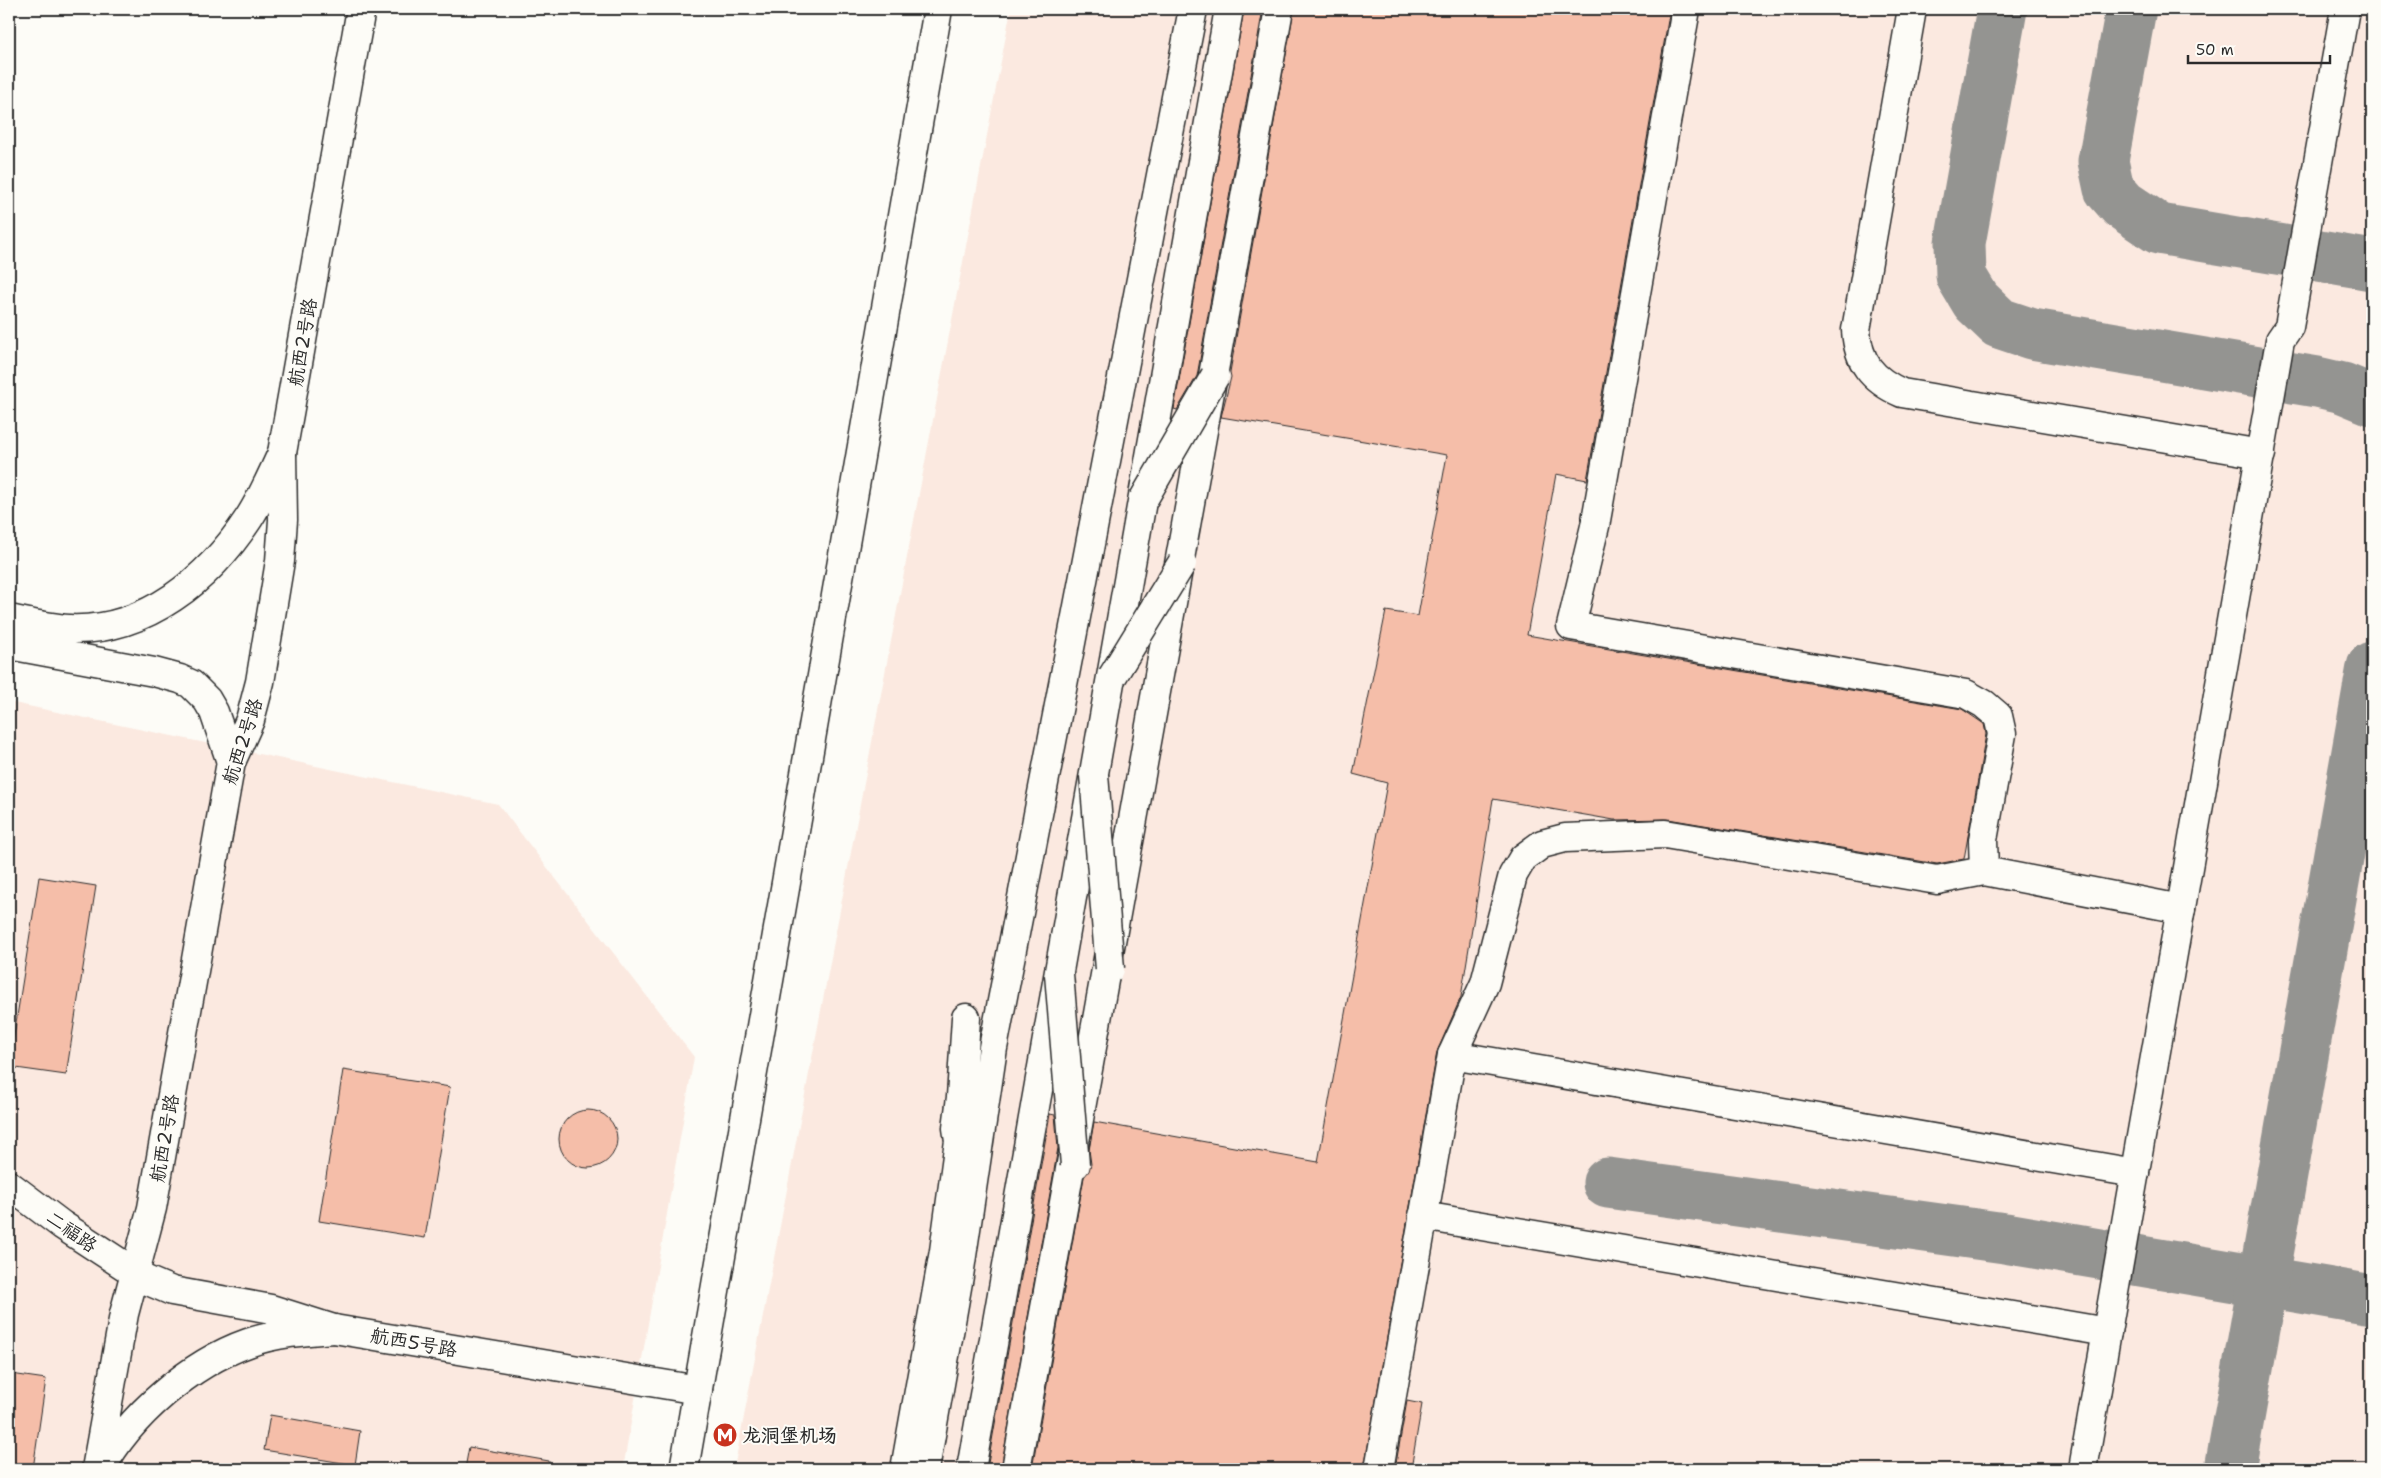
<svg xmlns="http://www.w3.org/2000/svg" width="2381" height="1478" viewBox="0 0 2381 1478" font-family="'Shantell Sans','LXGW WenKai TC',sans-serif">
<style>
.built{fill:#fbe9e0}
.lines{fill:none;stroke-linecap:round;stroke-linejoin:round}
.taxiway{stroke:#949491;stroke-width:51}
.building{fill:#f5bea9;stroke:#2b2b2b}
.minor-casing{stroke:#2b2b2b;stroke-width:31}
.major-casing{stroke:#2b2b2b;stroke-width:31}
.highway-casing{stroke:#2b2b2b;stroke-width:31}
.minor{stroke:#fdfcf7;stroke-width:28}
.major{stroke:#fdfcf7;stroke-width:28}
.highway{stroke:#fdfcf7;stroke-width:28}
.major-bridge-casing{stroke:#2b2b2b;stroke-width:31;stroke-linecap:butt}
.major-bridge{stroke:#fdfcf7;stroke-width:28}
.labels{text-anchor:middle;stroke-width:4;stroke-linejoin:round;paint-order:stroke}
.street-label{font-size:19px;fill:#2b2b2b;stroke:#fdfcf7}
.poi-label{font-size:19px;font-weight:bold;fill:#2b2b2b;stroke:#fdfcf7;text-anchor:start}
</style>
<rect width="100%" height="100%" fill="#fdfcf7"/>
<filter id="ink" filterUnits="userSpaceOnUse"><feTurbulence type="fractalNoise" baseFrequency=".02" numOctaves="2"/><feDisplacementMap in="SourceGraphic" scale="10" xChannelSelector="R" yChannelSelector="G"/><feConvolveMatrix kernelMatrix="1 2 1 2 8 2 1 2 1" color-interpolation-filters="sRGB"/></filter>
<g filter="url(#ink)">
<!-- built -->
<g class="built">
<path d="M1011,9H2372V1469H734Z"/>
<path d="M9,702L498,804L694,1057L623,1469H9Z"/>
</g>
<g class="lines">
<!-- taxiway -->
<g class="taxiway">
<path d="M2002,9L1960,243L1961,276L1976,301L1999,323L2032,334L2317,382L2343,388L2372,400"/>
<path d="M2131,9L2103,161L2109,189L2123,205L2159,229L2372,265"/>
<path d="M1608,1183L2005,1238L2372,1300"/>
<path d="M2230,1469L2372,667"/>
</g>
</g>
<!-- building -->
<g class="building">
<path d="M1244,9H1263L1197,376L1177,410L1174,409Z"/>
<path d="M1294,9H1670L1587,480L1556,474L1527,635L1962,709L1984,724L1986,734L1967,842L1964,859L1937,864L1668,819L1614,820L1493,799L1461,997L1437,1052L1364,1469H1032L1084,1177L1089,1171L1091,1164L1089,1150L1094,1122L1318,1162L1387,783L1353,774L1386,611L1418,616L1447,455L1221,417L1231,377L1230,372Z"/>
<path d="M39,877L96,886L66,1075L9,1067Z"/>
<path d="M343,1070L450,1087L425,1238L319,1221Z"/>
<circle cx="588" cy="1139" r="29"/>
<path d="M1050,1114L1055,1115L1058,1148L1001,1469H987Z"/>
<path d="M11,1374L46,1379L33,1469H9V1392Z"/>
<path d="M1407,1401L1422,1404L1411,1469H1395Z"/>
<path d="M270,1415L360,1431L355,1465L264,1450Z"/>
<path d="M469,1447L549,1461L548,1469H465Z"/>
</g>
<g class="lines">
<defs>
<g id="minor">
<path d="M1686,9L1595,526L1571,626L1966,694L1984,704L1998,716L2002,734L1983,840L1984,871"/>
<path d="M1912,9L1856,330C1858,362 1872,380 1902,393L2261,454"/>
<path d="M1452,1055L1485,983L1513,875L1523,858L1542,844L1565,838L1665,834L1937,880L1984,871L2181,909"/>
<path d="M9,1185L62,1225L146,1280L172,1291L271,1309L334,1329L698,1390"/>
<path d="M1423,1216L2107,1332"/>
<path d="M905,1469L944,1251L959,1141L957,1128L961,1097L966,1018"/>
<path d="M1379,1469L1452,1055L2135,1173"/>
<path d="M2083,1469L2274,375L2280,340L2289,327L2345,9"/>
</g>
<g id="major">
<path d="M96,1469L124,1314L152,1208L231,762L250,720L260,682L280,561L283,520L282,453L361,9"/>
<path d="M101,1469C129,1416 191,1363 248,1343C276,1333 305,1331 334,1329"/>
<path d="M684,1469L938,9"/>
<path d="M925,1469L959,1276L993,1048L1193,9"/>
<path d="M971,1469L1229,9"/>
<path d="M1016,1469L1279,9"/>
</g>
<g id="highway">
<path d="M9,619C29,623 49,628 69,629C146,632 209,579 249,518C262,498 272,475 282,453"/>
<path d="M9,645L154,672L180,679L191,684L207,700L214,712L231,762"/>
</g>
</defs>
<!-- minor casing -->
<use href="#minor" class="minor-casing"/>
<!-- major casing -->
<use href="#major" class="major-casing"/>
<!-- highway casing -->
<use href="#highway" class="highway-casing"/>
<!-- minor -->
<use href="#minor" class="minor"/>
<!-- major -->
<use href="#major" class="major"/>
<!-- highway -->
<use href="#highway" class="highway"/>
<defs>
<g id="major-bridge">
<path d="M1143,500L1215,376"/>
<path d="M1112,677L1182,563"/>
<path d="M1094,775L1110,969"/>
<path d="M1059,974L1075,1165"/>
</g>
</defs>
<!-- major-bridge casing -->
<use href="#major-bridge" class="major-bridge-casing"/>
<!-- major-bridge -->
<use href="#major-bridge" class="major-bridge"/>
</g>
</g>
<!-- icons -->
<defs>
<symbol id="metro-disc" viewBox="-11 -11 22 22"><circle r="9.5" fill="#c8321e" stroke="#fdfcf7"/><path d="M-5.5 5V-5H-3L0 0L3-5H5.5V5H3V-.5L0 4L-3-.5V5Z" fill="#fff"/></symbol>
</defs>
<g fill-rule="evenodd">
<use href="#metro-disc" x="711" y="1421" width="28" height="28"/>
</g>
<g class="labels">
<!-- street labels -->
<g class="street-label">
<text transform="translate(302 342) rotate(-80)" y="7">航西2号路</text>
<text transform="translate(242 741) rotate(-72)" y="7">航西2号路</text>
<text transform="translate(164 1138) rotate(-80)" y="7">航西2号路</text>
<text transform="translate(72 1231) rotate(35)" y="7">二福路</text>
<text transform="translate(414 1342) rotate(10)" y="7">航西5号路</text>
</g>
<!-- poi labels -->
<g class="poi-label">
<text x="742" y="1442">龙洞堡机场</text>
</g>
</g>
<!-- margin -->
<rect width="2381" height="1478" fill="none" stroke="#fdfcf7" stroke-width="30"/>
<rect x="15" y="15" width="2351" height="1448" fill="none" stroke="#2b2b2b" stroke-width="2" filter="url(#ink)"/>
<!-- scale -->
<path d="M2188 55v8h142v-8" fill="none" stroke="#2b2b2b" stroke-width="2.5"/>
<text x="2196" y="55" font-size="15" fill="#2b2b2b" stroke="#fdfcf7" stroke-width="4" paint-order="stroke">50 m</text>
</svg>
